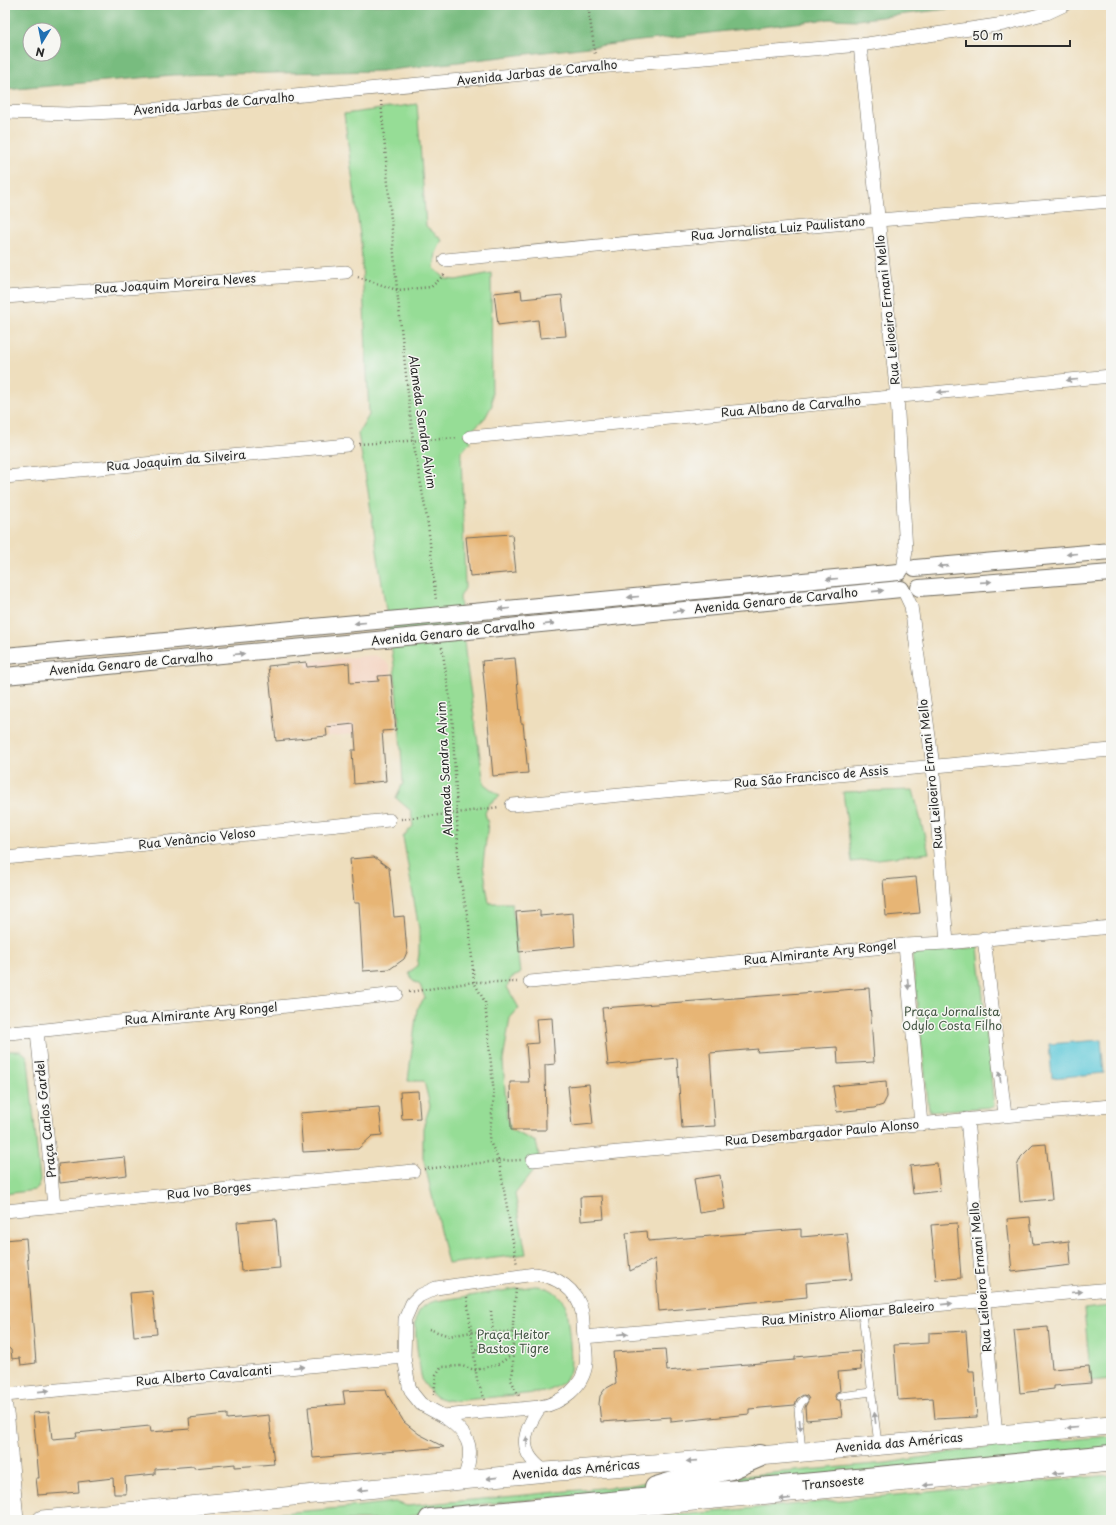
<svg xmlns="http://www.w3.org/2000/svg" width="1116" height="1525" viewBox="0 0 1116 1525" font-family="'Playpen Sans',sans-serif">
<style>
.built{fill:#f4d3c0}
.green{fill:#96dd96;stroke:#608460}
.forest{fill:#78bc7f;stroke:#527455;fill-rule:evenodd}
.water{fill:#5fc9d9;stroke:#457a82}
.building{fill:#e7b575}
.lines{fill:none;stroke-linecap:round;stroke-linejoin:round}
.service-casing{stroke:#6f6a5e;stroke-width:8}
.minor-casing{stroke:#6f6a5e;stroke-width:14}
.tertiary-casing{stroke:#6f6a5e;stroke-width:18}
.secondary-casing{stroke:#6f6a5e;stroke-width:20}
.trunk-casing{stroke:#6f6a5e;stroke-width:24}
.path{stroke:#6f6a5e;stroke-width:2.5;stroke-dasharray:1 3;stroke-linecap:butt}
.service{stroke:#fff;stroke-width:7}
.minor{stroke:#fff;stroke-width:13}
.tertiary{stroke:#fff;stroke-width:16}
.secondary{stroke:#fff;stroke-width:19}
.trunk{stroke:#fff;stroke-width:22}
.oneway{fill:#a0a0a0}
.labels{text-anchor:middle;stroke-width:3;stroke-linejoin:round;paint-order:stroke}
.street-label{font-size:12px;fill:#2b2b2b;stroke:#f6f6f2}
.park-label{font-size:12px;fill:#465846;stroke:#f6f6f2}
</style>
<rect width="100%" height="100%" fill="#f6f6f2"/>
<filter id="ink" filterUnits="userSpaceOnUse"><feTurbulence type="fractalNoise" baseFrequency=".025" numOctaves="2"/><feDisplacementMap in="SourceGraphic" scale="8" xChannelSelector="R" yChannelSelector="G"/><feConvolveMatrix kernelMatrix="1 2 1 2 8 2 1 2 1" color-interpolation-filters="sRGB"/></filter>
<filter id="wash" filterUnits="userSpaceOnUse"><feTurbulence type="fractalNoise" baseFrequency=".012" numOctaves="4" result="noise"/><feDisplacementMap in="SourceGraphic" scale="16" xChannelSelector="R" yChannelSelector="G"/><feGaussianBlur stdDeviation="0.9" result="paint"/><feColorMatrix in="noise" values="0 0 0 0 0 0 0 0 0 0 0 0 0 0 0 0 0 1.4 0 .05"/><feComposite in="paint" operator="in"/></filter>
<g filter="url(#wash)">
<rect width="100%" height="100%" fill="#eedebd"/>
<!-- built -->
<path class="built" d="M375,655L384,660L390,666L396,730L276,741L268,666Z"/>
<!-- green -->
<g class="green">
<path d="M417,104L426,226L442,240L436,253L434,268L446,279L456,280L491,273L492,405L485,418L473,429L470,443L461,452L465,588L460,597L466,661L484,784L500,796L489,804L485,813L488,824L483,864L489,903H512L520,974L511,978L507,987L519,1008L510,1018L503,1061L507,1119L511,1130L536,1142L539,1155L537,1166L515,1194L526,1254L448,1264L423,1157V1128L430,1106L424,1081H408L417,1009L425,998L420,985L413,981L409,973L417,966L419,954V929L403,837L413,826L411,811L396,798L403,783L401,749L394,664L368,491L358,434L369,415L361,243L344,114Z"/>
<path d="M913,790L929,853L852,862L843,792Z"/>
<path d="M978,947L994,1107L929,1111L912,954Z"/>
<path d="M5,1051H21L27,1056L28,1060L40,1180L38,1188L35,1190L5,1194Z"/>
<path d="M535,1286C549,1286 559,1293 566,1306C567,1319 574,1363 569,1374C565,1383 554,1389 545,1392L454,1401L446,1400L439,1398L432,1394L423,1382L421,1375C419,1362 412,1324 418,1313C422,1306 428,1303 436,1301Z"/>
<path d="M1111,1306V1379L1091,1381L1084,1309Z"/>
<path d="M1111,1436V1451L677,1493L711,1480L761,1474L887,1463L979,1448Z"/>
<path d="M682,1474L639,1490L483,1504L387,1520H198L341,1508L395,1502L407,1506L633,1485Z"/>
<path d="M1111,1475V1515L1052,1520H627Z"/>
</g>
<!-- forest -->
<path class="forest" d="M5,5H970L955,8L857,20L830,19L381,71L173,75L5,90ZM30,30H54V54H30Z"/>
<!-- water -->
<path class="water" d="M1101,1040L1104,1073L1052,1078L1049,1044Z"/>
<g id="blocks">
<!-- building -->
<g class="building">
<path d="M521,290L522,299L562,295L566,336L540,338L538,320L498,325L494,293Z"/>
<path d="M512,534L516,572L470,576L466,537Z"/>
<path d="M515,658L521,723H523L528,773L493,776L482,661Z"/>
<path d="M306,662L307,667L349,663L350,683L379,681L378,676L391,675L396,730L382,731L386,781L354,784L352,750H356L354,724L326,727L327,736L276,741L268,666Z"/>
<path d="M374,857L389,868L394,917L404,916L407,952L404,959L390,969L363,971L359,903H354L350,859Z"/>
<path d="M916,877L920,913L886,916L883,880Z"/>
<path d="M540,910V916L573,913L575,946L519,952L516,912Z"/>
<path d="M869,988L874,1062L838,1064L837,1047L757,1052L758,1049L710,1053L715,1126L682,1128L677,1058L608,1065L602,1008Z"/>
<path d="M552,1018L555,1064L545,1065L546,1130H511L510,1082H529L526,1044L538,1043L536,1019Z"/>
<path d="M886,1081L887,1097L883,1105L874,1108L837,1112L833,1086Z"/>
<path d="M589,1084L593,1124L572,1126L568,1086Z"/>
<path d="M418,1091L420,1118L402,1119L400,1092Z"/>
<path d="M379,1107L382,1135L372,1136L358,1149L303,1152L300,1113Z"/>
<path d="M1046,1144L1052,1199L1020,1202L1017,1166L1021,1157L1033,1145Z"/>
<path d="M125,1157L127,1175L60,1183L58,1164Z"/>
<path d="M937,1163L940,1191L913,1194L910,1166Z"/>
<path d="M720,1175L725,1209L699,1213L694,1179Z"/>
<path d="M602,1196L604,1219L581,1221L580,1197Z"/>
<path d="M1030,1217L1033,1245L1069,1241L1071,1265L1012,1272L1007,1219Z"/>
<path d="M276,1219L280,1268L241,1271L237,1222Z"/>
<path d="M957,1223L961,1278L936,1280L931,1225Z"/>
<path d="M801,1229V1237L847,1233L852,1279L806,1283L807,1297L659,1311L655,1259L630,1271L626,1233L647,1231L648,1241Z"/>
<path d="M26,1238L36,1363L21,1365L20,1358L12,1359L11,1350L6,1346L5,1340V1336L8,1330L5,1297V1240Z"/>
<path d="M152,1291L157,1334L134,1336L130,1293Z"/>
<path d="M1048,1327L1052,1369L1089,1366L1091,1383L1054,1386V1389L1020,1393L1014,1330Z"/>
<path d="M966,1331L969,1371H974L977,1417L935,1419L933,1398L898,1400L894,1345L929,1343V1333Z"/>
<path d="M665,1349L667,1371L795,1360V1357L860,1351L861,1370L838,1372L840,1391L837,1392L835,1396L836,1399L840,1401L842,1417L806,1420L805,1407L809,1399L807,1396L803,1395L797,1399L795,1405L749,1409V1414L671,1422V1417L601,1422L599,1404L600,1396L605,1389L616,1383L613,1352Z"/>
<path d="M386,1389L387,1394L404,1422L419,1434L444,1447L313,1458L308,1407L345,1404L343,1391Z"/>
<path d="M49,1412L52,1439L77,1437L76,1433L150,1426L151,1432L190,1429L189,1418L227,1414V1419L269,1415L274,1464L235,1467V1464L194,1468V1466L155,1469V1474L125,1477L126,1494H114L113,1478L78,1482L79,1492L38,1495L36,1478H39L33,1413Z"/>
</g>
</g>
</g>
<g filter="url(#ink)">
<use href="#blocks" fill-opacity="0" stroke="#6f6a5e" stroke-width="1"/>
<g class="lines">
<defs>
<g id="service">
<path d="M862,1313L878,1444"/>
<path d="M840,1396L872,1392"/>
<path d="M802,1451L798,1410L801,1403L804,1400"/>
<path d="M557,1520L1111,1468"/>
</g>
<g id="minor">
<path d="M860,45L897,397L906,551L903,569"/>
<path d="M5,112L68,114L137,111L597,67L860,45L1004,24L1047,13L1064,5"/>
<path d="M445,260L879,220L1111,201"/>
<path d="M5,297L346,272"/>
<path d="M470,437L1111,376"/>
<path d="M5,477L347,445"/>
<path d="M904,591L911,606L933,766L947,943"/>
<path d="M512,805L1111,750"/>
<path d="M5,858L389,820"/>
<path d="M984,938L1005,1115"/>
<path d="M905,945L921,1124"/>
<path d="M530,982L905,945L947,943L1111,927"/>
<path d="M37,1031L54,1206"/>
<path d="M5,1033C46,1031 87,1025 128,1021C218,1013 307,1005 396,994"/>
<path d="M967,1119L996,1435"/>
<path d="M533,1160L1111,1106"/>
<path d="M5,1211L413,1171"/>
<path d="M535,1274C556,1276 577,1289 582,1312C583,1319 583,1328 584,1336C585,1345 587,1355 586,1364C583,1387 562,1403 540,1407L443,1416L421,1404L412,1393L409,1386L404,1357L405,1319L412,1303L419,1296L436,1288Z"/>
<path d="M584,1337L1111,1289"/>
<path d="M5,1395L404,1357"/>
<path d="M5,1401L8,1420L17,1520"/>
<path d="M540,1407C522,1433 517,1453 546,1472"/>
<path d="M443,1416C472,1435 475,1450 463,1481"/>
</g>
<g id="tertiary">
<path d="M915,568L1111,551"/>
<path d="M919,588L1111,573"/>
<path d="M5,656L899,572"/>
<path d="M5,676L901,589"/>
</g>
<path id="secondary" d="M42,1520L546,1472L759,1456L1111,1425"/>
<g id="trunk">
<path d="M656,1488L704,1474L731,1468L759,1456"/>
<path d="M430,1520L1111,1456"/>
</g>
</defs>
<!-- service casing -->
<use href="#service" class="service-casing"/>
<!-- minor casing -->
<use href="#minor" class="minor-casing"/>
<!-- tertiary casing -->
<use href="#tertiary" class="tertiary-casing"/>
<!-- secondary casing -->
<use href="#secondary" class="secondary-casing"/>
<!-- trunk casing -->
<use href="#trunk" class="trunk-casing"/>
<!-- path -->
<g class="path">
<path d="M588,5L595,54"/>
<path d="M381,101L397,290L413,440L428,524L436,601"/>
<path d="M358,277L397,290L431,287L444,275V273"/>
<path d="M359,444L458,438"/>
<path d="M442,647L452,713L457,813L458,868L469,924L474,982L485,1002L494,1095L489,1140L499,1161L517,1265"/>
<path d="M401,819L457,813L499,807"/>
<path d="M409,992L474,982H517"/>
<path d="M424,1169L499,1161L521,1160"/>
<path d="M516,1289L513,1323V1370L511,1380L519,1396"/>
<path d="M467,1297L477,1380L485,1400"/>
<path d="M491,1311L493,1333"/>
<path d="M429,1329L449,1336L472,1332H513"/>
<path d="M475,1353L486,1333"/>
<path d="M434,1395L436,1375L441,1367L462,1366L475,1370L497,1365L512,1355"/>
</g>
<!-- service -->
<use href="#service" class="service"/>
<!-- minor -->
<use href="#minor" class="minor"/>
<!-- tertiary -->
<use href="#tertiary" class="tertiary"/>
<!-- secondary -->
<use href="#secondary" class="secondary"/>
<!-- trunk -->
<use href="#trunk" class="trunk"/>
</g>
<!-- one-way arrows -->
<defs><path id="oneway-solid" d="M-6-.8H1V-3.2L6.5 0L1 3.2V.8H-6Z"/></defs>
<g class="oneway">
<use href="#oneway-solid" transform="translate(1072 380) rotate(175)"/>
<use href="#oneway-solid" transform="translate(943 392) rotate(175)"/>
<use href="#oneway-solid" transform="translate(1072 554) rotate(175)"/>
<use href="#oneway-solid" transform="translate(943 566) rotate(175)"/>
<use href="#oneway-solid" transform="translate(832 579) rotate(175)"/>
<use href="#oneway-solid" transform="translate(986 582) rotate(-4)"/>
<use href="#oneway-solid" transform="translate(878 591) rotate(-6)"/>
<use href="#oneway-solid" transform="translate(633 597) rotate(175)"/>
<use href="#oneway-solid" transform="translate(504 609) rotate(175)"/>
<use href="#oneway-solid" transform="translate(679 611) rotate(-6)"/>
<use href="#oneway-solid" transform="translate(360 623) rotate(175)"/>
<use href="#oneway-solid" transform="translate(549 624) rotate(-6)"/>
<use href="#oneway-solid" transform="translate(239 654) rotate(-5)"/>
<use href="#oneway-solid" transform="translate(908 984) rotate(85)"/>
<use href="#oneway-solid" transform="translate(1000 1077) rotate(-97)"/>
<use href="#oneway-solid" transform="translate(1077 1292) rotate(-5)"/>
<use href="#oneway-solid" transform="translate(947 1304) rotate(-6)"/>
<use href="#oneway-solid" transform="translate(623 1334) rotate(-5)"/>
<use href="#oneway-solid" transform="translate(299 1367) rotate(-5)"/>
<use href="#oneway-solid" transform="translate(44 1391) rotate(-6)"/>
<use href="#oneway-solid" transform="translate(875 1418) rotate(-97)"/>
<use href="#oneway-solid" transform="translate(800 1425) rotate(85)"/>
<use href="#oneway-solid" transform="translate(1072 1428) rotate(175)"/>
<use href="#oneway-solid" transform="translate(527 1442) rotate(-92)"/>
<use href="#oneway-solid" transform="translate(692 1461) rotate(176)"/>
<use href="#oneway-solid" transform="translate(1058 1473) rotate(174)"/>
<use href="#oneway-solid" transform="translate(492 1478) rotate(174)"/>
<use href="#oneway-solid" transform="translate(929 1485) rotate(175)"/>
<use href="#oneway-solid" transform="translate(363 1490) rotate(175)"/>
<use href="#oneway-solid" transform="translate(785 1499) rotate(175)"/>
</g>
</g>
<g class="labels">
<!-- street labels -->
<g class="street-label">
<text transform="translate(537 73) rotate(-6)" y="4">Avenida Jarbas de Carvalho</text>
<text transform="translate(214 104) rotate(-5)" y="4">Avenida Jarbas de Carvalho</text>
<text transform="translate(778 229) rotate(-5)" y="4">Rua Jornalista Luiz Paulistano</text>
<text transform="translate(175 284) rotate(-4)" y="4">Rua Joaquim Moreira Neves</text>
<text transform="translate(888 310) rotate(-96)" y="4">Rua Leiloeiro Ernani Mello</text>
<text transform="translate(791 407) rotate(-5)" y="4">Rua Albano de Carvalho</text>
<text transform="translate(422 422) rotate(82)" y="4">Alameda Sandra Alvim</text>
<text transform="translate(176 461) rotate(-5)" y="4">Rua Joaquim da Silveira</text>
<text transform="translate(776 601) rotate(-6)" y="4">Avenida Genaro de Carvalho</text>
<text transform="translate(453 633) rotate(-6)" y="4">Avenida Genaro de Carvalho</text>
<text transform="translate(131 664) rotate(-5)" y="4">Avenida Genaro de Carvalho</text>
<text transform="translate(445 769) rotate(-93)" y="4">Alameda Sandra Alvim</text>
<text transform="translate(931 774) rotate(-96)" y="4">Rua Leiloeiro Ernani Mello</text>
<text transform="translate(811 777) rotate(-5)" y="4">Rua São Francisco de Assis</text>
<text transform="translate(197 839) rotate(-6)" y="4">Rua Venâncio Veloso</text>
<text transform="translate(820 953) rotate(-6)" y="4">Rua Almirante Ary Rongel</text>
<text transform="translate(201 1014) rotate(-5)" y="4">Rua Almirante Ary Rongel</text>
<text transform="translate(46 1119) rotate(-96)" y="4">Praça Carlos Gardel</text>
<text transform="translate(822 1133) rotate(-5)" y="4">Rua Desembargador Paulo Alonso</text>
<text transform="translate(209 1191) rotate(-6)" y="4">Rua Ivo Borges</text>
<text transform="translate(981 1277) rotate(-95)" y="4">Rua Leiloeiro Ernani Mello</text>
<text transform="translate(848 1314) rotate(-5)" y="4">Rua Ministro Aliomar Baleeiro</text>
<text transform="translate(204 1376) rotate(-5)" y="4">Rua Alberto Cavalcanti</text>
<text transform="translate(899 1443) rotate(-5)" y="4">Avenida das Américas</text>
<text transform="translate(576 1470) rotate(-5)" y="4">Avenida das Américas</text>
<text transform="translate(833 1483) rotate(-5)" y="4">Transoeste</text>
</g>
<!-- park labels -->
<g class="park-label">
<text x="952" y="1016">Praça Jornalista<tspan x="952" dy="14">Odylo Costa Filho</tspan></text>
<text x="513" y="1339">Praça Heitor<tspan x="513" dy="14">Bastos Tigre</tspan></text>
</g>
</g>
<!-- margin -->
<rect width="1116" height="1525" fill="none" stroke="#f6f6f2" stroke-width="20"/>
<!-- north arrow -->
<g transform="translate(42 42) rotate(190)"><circle r="19" fill="#f6f6f2" stroke="#a5a5a2"/>
<path d="M0-3L7 15L0 10L-7 15Z" fill="#1f6fb2"/>
<text y="-6" font-size="11" font-weight="bold" text-anchor="middle" fill="#2b2b2b">N</text>
</g>
<!-- scale -->
<path d="M966 40v6h104v-6" fill="none" stroke="#2b2b2b" stroke-width="2"/>
<text x="972" y="40" font-size="12" fill="#2b2b2b" stroke="#f6f6f2" stroke-width="3" paint-order="stroke">50 m</text>
</svg>
